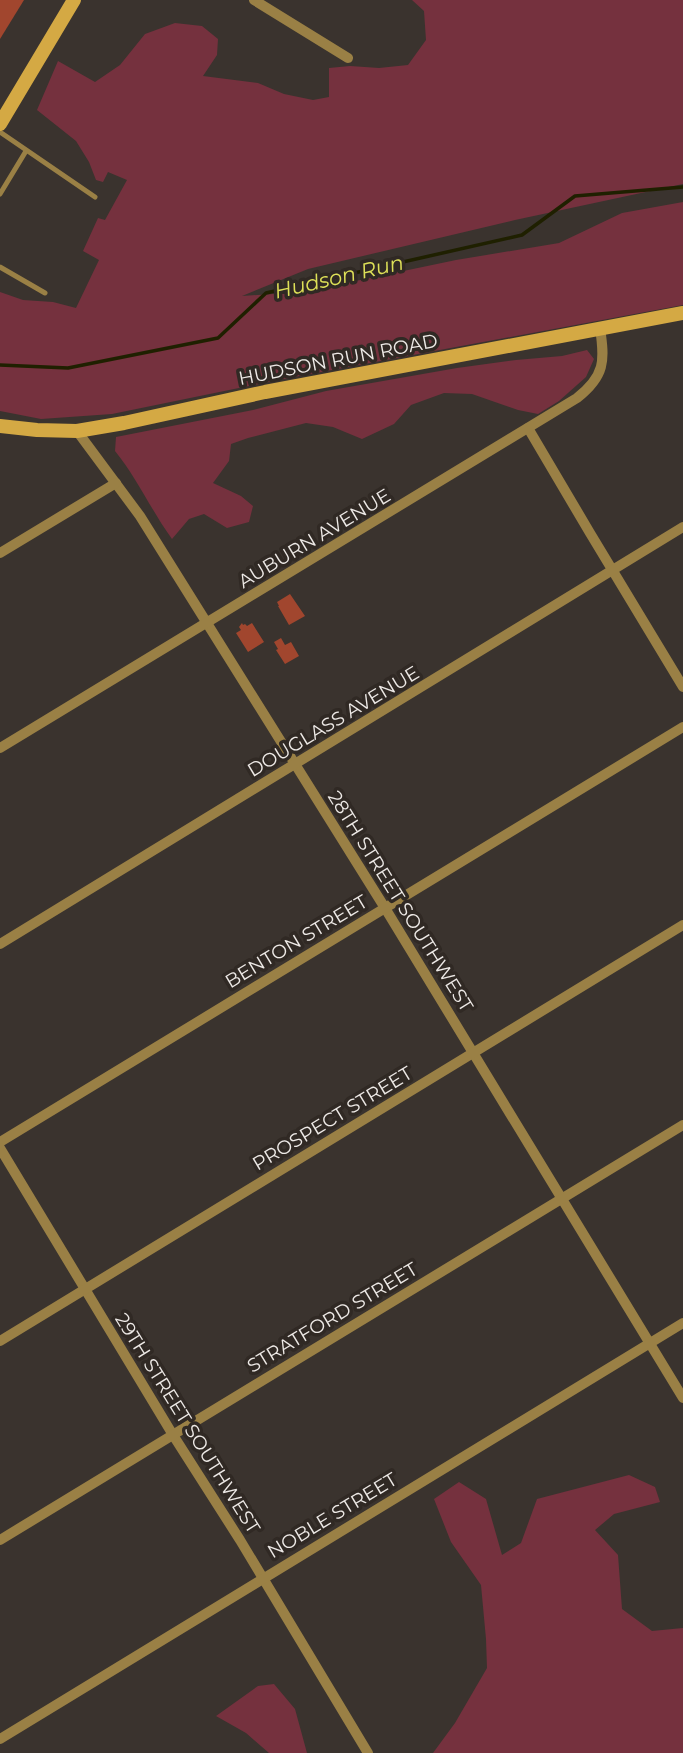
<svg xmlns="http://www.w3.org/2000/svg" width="683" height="1753" viewBox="0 0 683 1753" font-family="Montserrat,sans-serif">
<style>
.green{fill:#75313e}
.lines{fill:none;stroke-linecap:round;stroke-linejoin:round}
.stream{stroke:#1f2000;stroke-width:3.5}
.building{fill:#a1462e}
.lane{stroke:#9a8045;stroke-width:5}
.street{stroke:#9a8045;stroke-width:10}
.secondary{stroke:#d4a944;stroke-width:14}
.labels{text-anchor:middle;stroke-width:7;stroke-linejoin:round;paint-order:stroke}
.street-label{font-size:19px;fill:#eeeae7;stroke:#302924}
.water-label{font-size:21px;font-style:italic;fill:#dee158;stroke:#302924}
</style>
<rect width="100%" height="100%" fill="#3a332e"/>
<!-- green -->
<g class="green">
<path d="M412,0H683V184L515,220L308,269L242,296L303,292L456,260L559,243L622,213L683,202V305L278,380L112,414L41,419L0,411V292L23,300L53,302L76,308L99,260L83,251L98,218L105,220L127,180L108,172L103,182L96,180L89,162L76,141L37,110L58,61L95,82L120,65L145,34L175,23L202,26L218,39L217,55L203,76L258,83L284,94L313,100L329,97V68L350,66L379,68L408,65L426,40L424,11Z"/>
<path d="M587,350L594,359L586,377L559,401L538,414L518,410L472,394L444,393L411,405L394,424L362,439L333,427L306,423L248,438L231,444L229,461L213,483L241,496L253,506L249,522L227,528L204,514L189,519L172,539C151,510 137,478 115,451L116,437L253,410L326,391L457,368L516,360L562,356Z"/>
<path d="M629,1475L655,1487L660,1502L614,1514L595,1530L618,1555L622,1609L652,1631L683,1628V1753H433L455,1723L487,1668L486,1639L481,1585L451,1542L434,1499L459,1482L486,1499L502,1555L521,1543L537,1499Z"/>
<path d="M274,1684L295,1709L307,1753H269L246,1733L216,1716L258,1686Z"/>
</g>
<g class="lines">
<!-- stream -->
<path class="stream" d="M0,365L68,368L218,338L266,293L522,235L575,196L683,187"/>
</g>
<!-- building -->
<g class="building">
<path d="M0,0H24L0,39Z"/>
<path d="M290,594L305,616L289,625L278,606H279L277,602Z"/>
<path d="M242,623L243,625L245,624L247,626L252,623L264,642L248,652L236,633L241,630L239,627Z"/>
<path d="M281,638L285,645L291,642L299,656L285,664L276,650L278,649L274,642Z"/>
</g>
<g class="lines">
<!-- lane -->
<g class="lane">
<path d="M0,132L95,197"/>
<path d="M0,194L26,151"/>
<path d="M0,267L45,293"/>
</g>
<!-- street -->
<g class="street">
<path d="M254,0L348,58"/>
<path d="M528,428L590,533L683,687"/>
<path d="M77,431L140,516L385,908L683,1398"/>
<path d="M0,553L116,483"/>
<path d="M0,748L577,398C605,376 605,361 600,328"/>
<path d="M0,944L683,527"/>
<path d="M0,1142L683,727"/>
<path d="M0,1148L173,1435L240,1540L368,1753"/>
<path d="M0,1341L683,925"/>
<path d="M0,1540L683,1125"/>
<path d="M0,1739L683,1323"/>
</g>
<!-- secondary -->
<g class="secondary">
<path d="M0,124L74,0"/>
<path d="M0,426L37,430L77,431L124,423L265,392L683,313"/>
</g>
</g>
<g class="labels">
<!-- street labels -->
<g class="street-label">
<text transform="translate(338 359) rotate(-11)" y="7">HUDSON RUN ROAD</text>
<text transform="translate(314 538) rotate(-31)" y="7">AUBURN AVENUE</text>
<text transform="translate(333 721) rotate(-31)" y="7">DOUGLASS AVENUE</text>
<text transform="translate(401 901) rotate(58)" y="7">28TH STREET SOUTHWEST</text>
<text transform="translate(296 941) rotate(-31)" y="7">BENTON STREET</text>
<text transform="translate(332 1118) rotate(-31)" y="7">PROSPECT STREET</text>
<text transform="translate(332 1317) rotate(-31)" y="7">STRATFORD STREET</text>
<text transform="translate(188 1423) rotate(58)" y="7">29TH STREET SOUTHWEST</text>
<text transform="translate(332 1515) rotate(-31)" y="7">NOBLE STREET</text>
</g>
<!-- water labels -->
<g class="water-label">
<text transform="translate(339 277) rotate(-13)" y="7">Hudson Run</text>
</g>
</g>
</svg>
